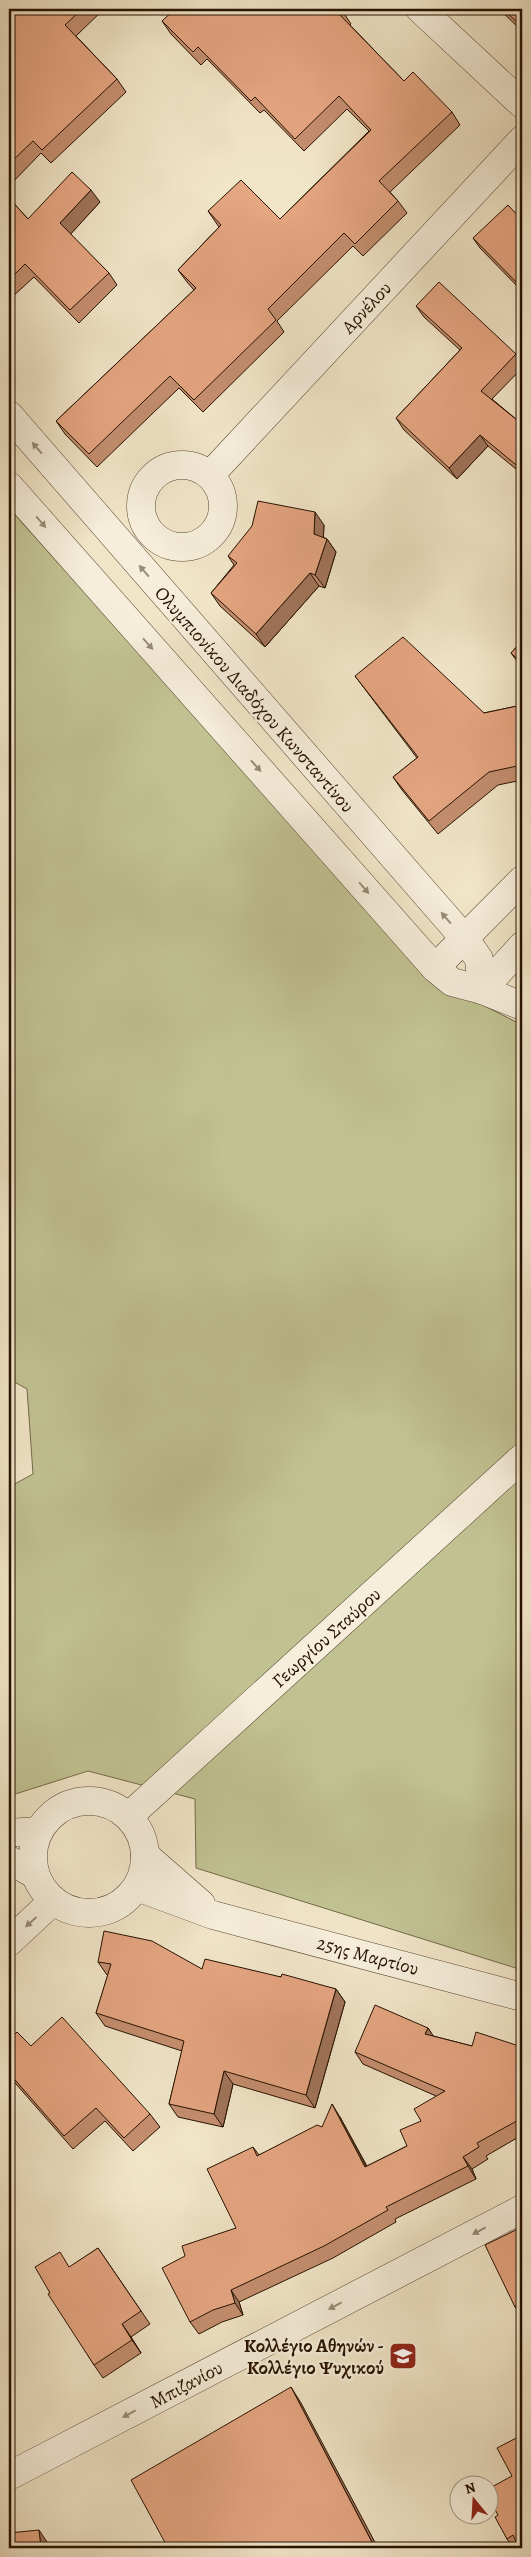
<svg xmlns="http://www.w3.org/2000/svg" width="531" height="2557" viewBox="0 0 531 2557" font-family="Alegreya,serif">
<style>
.green{fill:#c1c292;stroke:#746a49}
.lines{fill:none;stroke-linecap:round;stroke-linejoin:round}
.minor-casing{stroke:#594632;stroke-width:29}
.minor{stroke:#f6eedb;stroke-width:28}
.wall{fill:#c48e6f;stroke:#261100}
.shaded-wall{fill:#a0745a;stroke:#261100}
.building{fill:#e4a581;stroke:#261100}
.oneway{fill:#988b78}
.labels{text-anchor:middle;stroke-width:4.5;stroke-linejoin:round;paint-order:stroke}
.street-label{font-size:19px;fill:#261100;stroke:#f6eedb}
.poi-label{font-size:19px;font-weight:bold;fill:#261100;stroke:#f6eedb;text-anchor:end}
</style>
<rect width="100%" height="100%" fill="#f1e5c8"/>
<filter id="stains"><feTurbulence type="fractalNoise" baseFrequency=".004" numOctaves="4"/><feColorMatrix values="0 0 0 0 .2 0 0 0 0 .09 0 0 0 0 .02 0 0 0 .5 -.17"/></filter>
<radialGradient id="worn" r=".72"><stop offset=".6" stop-color="#630" stop-opacity="0"/><stop offset="1" stop-color="#630" stop-opacity=".3"/></radialGradient>
<!-- green -->
<path class="green" d="M9,508L430,978L522,1025V1970L196,1868L195,1799L88,1771L9,1796V1487L33,1474L27,1389L9,1379Z"/>
<g class="lines">
<defs>
<g id="minor">
<path d="M420,9L522,104"/>
<path d="M9,415L465,939L479,959L482,990"/>
<circle cx="182" cy="506" r="41"/>
<path d="M210,475L522,140"/>
<path d="M9,486L435,968L452,982L482,990L522,1006"/>
<path d="M435,968L522,880"/>
<path d="M482,990L522,946"/>
<circle cx="89" cy="1857" r="56"/>
<path d="M129,1816L522,1458"/>
<path d="M9,1833L38,1831"/>
<path d="M145,1855L201,1904"/>
<path d="M9,1860L34,1874"/>
<path d="M137,1887L213,1915L522,1997"/>
<path d="M9,1942L53,1901"/>
<path d="M9,2476L522,2209"/>
</g>
</defs>
<!-- minor casing -->
<use href="#minor" class="minor-casing"/>
<!-- minor -->
<use href="#minor" class="minor"/>
</g>
<!-- wall -->
<g class="wall">
<path d="M9,9H104L76,36L117,79L126,92L51,163L41,153L9,186Z"/>
<path d="M499,9H522V31Z"/>
<path d="M343,12L351,24L350,25L404,81L452,112L460,125L390,192L398,201L407,213L363,256L353,246L277,321L284,332L203,412L179,388L97,467L65,434L56,421L194,290L187,282L178,270L219,227L208,211L280,219L369,131L347,109L304,151L264,110L260,113L207,59L201,65L171,34L162,21Z"/>
<path d="M9,198L28,219L100,202L70,234L109,273L117,285L79,323L34,277L11,298L9,296Z"/>
<path d="M522,220V291L480,248L473,238Z"/>
<path d="M416,306L516,354L522,363V368L492,399L522,424V474L488,446L457,479L404,430L396,418L460,350L424,317Z"/>
<path d="M324,525L323,537L327,539L336,552L325,588L319,586L265,647L220,606L211,593L234,565L228,556Z"/>
<path d="M522,641V668L511,653Z"/>
<path d="M355,676L484,713L522,705V780L498,785L438,834L402,790L393,777L417,758Z"/>
<path d="M98,1962L202,1969L281,1977L336,1989L345,2002L315,2108L233,2084L223,2127L178,2117L169,2104L182,2051L105,2026L96,2013L108,1975H107Z"/>
<path d="M428,2028L433,2036L472,2046L522,2047V2135L486,2156L488,2159L472,2169L476,2179L395,2219L396,2222L333,2258L239,2302L243,2315L222,2322L199,2334L190,2322L236,2228L253,2147L259,2155L322,2127L340,2117L367,2166L407,2146L421,2121L436,2096L363,2064L355,2052Z"/>
<path d="M9,2040L31,2046L150,2114L160,2127L133,2151L105,2121L73,2149L9,2076Z"/>
<path d="M522,2227V2316L515,2307Z"/>
<path d="M98,2248L150,2324L131,2337L141,2353L103,2378L94,2365L50,2293L70,2267Z"/>
<path d="M522,2435V2548H513L507,2539L498,2515L512,2476Z"/>
</g>
<!-- shaded-wall -->
<g class="shaded-wall">
<path d="M91,190L100,202L69,236L60,223Z"/>
<path d="M480,435L488,446L457,479L449,468Z"/>
<path d="M315,512L324,525L323,547L314,534Z"/>
<path d="M327,539L336,552L325,588L315,575Z"/>
<path d="M310,573L319,586L265,647L256,634Z"/>
<path d="M336,1989L345,2002L315,2108L306,2095Z"/>
<path d="M428,2028L436,2040L425,2034Z"/>
<path d="M224,2071L233,2084L223,2127L214,2114Z"/>
<path d="M332,2104L340,2117L373,2179L365,2167Z"/>
<path d="M463,2157L472,2169L476,2179L468,2166Z"/>
<path d="M231,2290L239,2302L243,2315L235,2303Z"/>
<path d="M122,2324L131,2337L141,2353L132,2340Z"/>
<path d="M291,2387L301,2403L378,2548H375Z"/>
<path d="M39,2530L47,2542L48,2548H41Z"/>
</g>
<!-- building -->
<g class="building">
<path d="M9,9H82L65,25L117,79L42,150L33,141L9,164Z"/>
<path d="M175,9H340L343,12L340,15L404,81L413,72L452,112L379,181L398,201L355,244L344,233L268,309L276,320L194,400L170,376L89,454L56,421L196,288L178,270L221,225L208,211L241,180L280,219L371,130L339,96L295,139L255,97L251,101L198,47L193,52L162,21Z"/>
<path d="M503,9H522V27Z"/>
<path d="M72,172L91,190L60,223L109,273L70,310L25,264L9,280V198L28,219Z"/>
<path d="M508,205L522,220V288L473,238Z"/>
<path d="M439,282L516,354L481,391L522,424V468L521,469L480,435L449,468L396,418L462,348L416,306Z"/>
<path d="M258,501L315,512L314,534L327,539L315,575L310,573L256,634L211,593L237,563L228,556L252,526Z"/>
<path d="M403,637L484,713L522,705V765L489,772L429,821L393,777L418,757L355,676Z"/>
<path d="M522,641V663L511,653Z"/>
<path d="M104,1931L152,1941L202,1969L205,1959L281,1977L282,1974L336,1989L306,2095L224,2071L214,2114L169,2104L184,2041L96,2013L111,1964L98,1962Z"/>
<path d="M375,2005L428,2028L425,2034L472,2046L476,2032L522,2047V2118L477,2143L479,2147L463,2157L468,2166L386,2207L388,2210L324,2246L231,2290L235,2303L213,2310L190,2322L162,2268L185,2256L182,2246L236,2228L207,2169L253,2147L257,2156L317,2125L322,2127L332,2104L365,2167L407,2146L400,2130L421,2121L414,2109L445,2091L355,2052Z"/>
<path d="M62,2017L150,2114L124,2138L96,2108L64,2136L9,2073V2040L17,2032L31,2046Z"/>
<path d="M522,2227V2303L515,2307L485,2245Z"/>
<path d="M98,2248L141,2311L122,2324L132,2340L94,2365L48,2294L50,2293L35,2267L60,2252L69,2267Z"/>
<path d="M291,2387L375,2548H168L131,2480Z"/>
<path d="M522,2435V2548H519L513,2535L507,2539L495,2517L498,2515L488,2497V2489L512,2476L497,2448Z"/>
<path d="M39,2530L41,2548H9V2533Z"/>
</g>
<!-- one-way arrows -->
<defs><path id="oneway-solid" d="M-6-.8H1V-3.2L6.5 0L1 3.2V.8H-6Z" transform="scale(1.25)"/></defs>
<g class="oneway">
<use href="#oneway-solid" transform="translate(37 448) rotate(-131)"/>
<use href="#oneway-solid" transform="translate(41 522) rotate(49)"/>
<use href="#oneway-solid" transform="translate(144 571) rotate(-131)"/>
<use href="#oneway-solid" transform="translate(148 644) rotate(48)"/>
<use href="#oneway-solid" transform="translate(256 766) rotate(48)"/>
<use href="#oneway-solid" transform="translate(364 888) rotate(49)"/>
<use href="#oneway-solid" transform="translate(446 918) rotate(-131)"/>
<use href="#oneway-solid" transform="translate(31 1922) rotate(138)"/>
<use href="#oneway-solid" transform="translate(479 2231) rotate(152)"/>
<use href="#oneway-solid" transform="translate(335 2306) rotate(152)"/>
<use href="#oneway-solid" transform="translate(129 2414) rotate(152)"/>
</g>
<!-- icons -->
<defs>
<symbol id="school-square" viewBox="-11 -11 22 22"><rect x="-9" y="-9" width="18" height="18" rx="4" fill="#8f2418" stroke="#f6eedb"/><path d="M0-5L7-2L0 1L-7-2ZM-4 1L0 2.5L4 1V4Q0 6-4 4Z" fill="#fff"/></symbol>
</defs>
<g fill-rule="evenodd">
<use href="#school-square" x="387" y="2340" width="32" height="32"/>
</g>
<g class="labels">
<!-- street labels -->
<g class="street-label">
<text transform="translate(366 307) rotate(-47)" y="7">Αρνέλου</text>
<text transform="translate(255 699) rotate(49)" y="7">Ολυμπιονίκου Διαδόχου Κωνσταντίνου</text>
<text transform="translate(326 1637) rotate(-42)" y="7">Γεωργίου Σταύρου</text>
<text transform="translate(368 1955) rotate(15)" y="7">25ης Μαρτίου</text>
<text transform="translate(186 2384) rotate(-28)" y="7">Μπιζανίου</text>
</g>
<!-- poi labels -->
<g class="poi-label">
<text x="384" y="2352">Κολλέγιο Αθηνών -<tspan x="384" dy="22">Κολλέγιο Ψυχικού</tspan></text>
</g>
</g>
<!-- margin -->
<rect width="531" height="2557" fill="none" stroke="#f1e5c8" stroke-width="30"/>
<rect x="10" y="10" width="511" height="2537" fill="none" stroke="#261100" stroke-width="2.5"/>
<rect x="15" y="15" width="501" height="2527" fill="none" stroke="#261100"/>
<!-- north arrow -->
<g transform="translate(474 2500) rotate(342)"><circle r="24" fill="#f6eedb" stroke="#a39683"/>
<path d="M0-4L9 19L0 12L-9 19Z" fill="#8f2418"/>
<text y="-8" font-size="14" font-weight="bold" text-anchor="middle" fill="#261100">N</text>
</g>
<rect width="100%" height="100%" filter="url(#stains)"/>
<rect width="100%" height="100%" fill="url(#worn)"/>
</svg>
